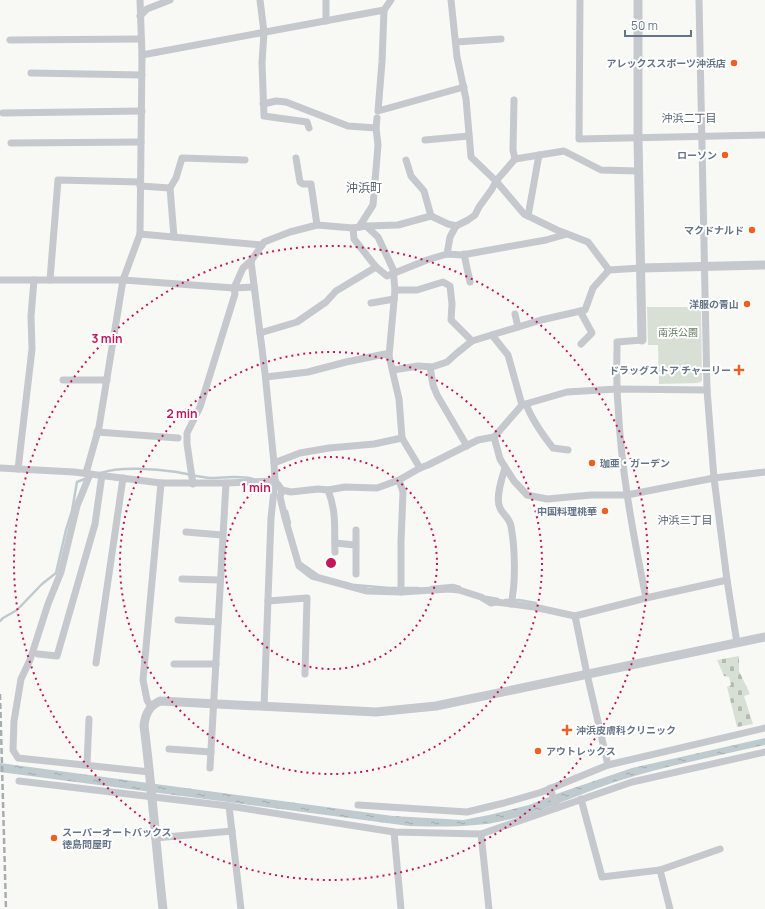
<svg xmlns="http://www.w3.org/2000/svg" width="765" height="909" viewBox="0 0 765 909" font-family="Manrope,'Noto Sans JP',sans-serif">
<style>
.cemetery{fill:url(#cemetery-stones)}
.park{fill:#d8e0d6}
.water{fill:url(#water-ripples)}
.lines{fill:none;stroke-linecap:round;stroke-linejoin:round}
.stream{stroke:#bfcacf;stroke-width:2.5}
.minor{stroke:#c5c8cd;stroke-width:7}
.tertiary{stroke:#c5c8cd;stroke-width:9}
.rail{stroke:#a7acb3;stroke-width:2.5;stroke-dasharray:6 3;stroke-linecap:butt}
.ring{fill:none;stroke:#c2185b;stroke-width:2;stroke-dasharray:2 4}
.poi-dot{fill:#ec6120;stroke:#fff;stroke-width:1.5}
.labels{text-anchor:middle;stroke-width:4;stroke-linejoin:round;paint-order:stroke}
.poi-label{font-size:10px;font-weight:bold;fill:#657588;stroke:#fff;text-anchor:end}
.park-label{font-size:10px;fill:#647960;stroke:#fff}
.neighbourhood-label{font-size:11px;fill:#545f6c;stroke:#fff}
.quarter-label{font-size:12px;fill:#545f6c;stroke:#fff}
.centre{fill:#c2185b;stroke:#fff;stroke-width:2}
.ring-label{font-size:12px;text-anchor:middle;font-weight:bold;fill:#c2185b;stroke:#fff;stroke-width:4;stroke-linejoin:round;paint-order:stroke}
</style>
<defs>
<pattern id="cemetery-stones" width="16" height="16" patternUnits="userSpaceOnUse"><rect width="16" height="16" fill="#d8e0d6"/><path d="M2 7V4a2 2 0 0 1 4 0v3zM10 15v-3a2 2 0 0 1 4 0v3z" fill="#b3bab3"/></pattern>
<pattern id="water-ripples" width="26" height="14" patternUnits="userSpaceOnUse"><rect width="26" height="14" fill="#bfcacf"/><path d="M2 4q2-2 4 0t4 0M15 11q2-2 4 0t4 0" fill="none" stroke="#9fa9ae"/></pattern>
</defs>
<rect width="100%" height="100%" fill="#f8f8f5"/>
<!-- cemetery -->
<path class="cemetery" d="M739,656V671L750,694L744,696L753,724L737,727L727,687L731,685L729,677L724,676L717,660Z"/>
<!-- park -->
<path class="park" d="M647,307H701L702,381L698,383L659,384L658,345H648Z"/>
<!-- water -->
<path class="water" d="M765,738V745C716,756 666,766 618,781C583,792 550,809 515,818C478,828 446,827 409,826L0,772V763L393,816L463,820L489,815L529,805L562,792L632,768Z"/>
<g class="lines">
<!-- stream -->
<g class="stream">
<path d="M101,473C120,466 156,469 177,472C188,474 199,477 210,478C224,478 239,475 253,479"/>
<path d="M263,484L273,491"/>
<path d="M287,511L290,523"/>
<path d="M301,563L318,575"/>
<path d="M355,585L389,588H418"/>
<path d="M431,587L453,585L460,587"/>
<path d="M487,597L498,599"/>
<path d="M505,600H519L536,603"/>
<path d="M0,621L3,618L17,610L42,584L56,573L66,530L72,511L77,482L87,478"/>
</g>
<!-- minor -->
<g class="minor">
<path d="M140,0L142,55"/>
<path d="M260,0L264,32L262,63L264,116L307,122L309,128"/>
<path d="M451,0L457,57L466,99L471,157L496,181L524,214L557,230L588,242L609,270L641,268"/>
<path d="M580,0L579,139L765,135"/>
<path d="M699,0L707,390L714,478L727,580L737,643"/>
<path d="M384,10L382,62L378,111L464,87"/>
<path d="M140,16L147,9L170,0"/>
<path d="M326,21V0"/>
<path d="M10,40L141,39"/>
<path d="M456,42L501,39"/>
<path d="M31,73L142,75"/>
<path d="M514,100L513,150L515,159"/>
<path d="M263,104L276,101L286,102L348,126L376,128"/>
<path d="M3,113L142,111"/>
<path d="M425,140L469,136"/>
<path d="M11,143L141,142"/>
<path d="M296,158L300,182L303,184H311L317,225"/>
<path d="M406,160L411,176L424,191L431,216"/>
<path d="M140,186L170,188L176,178L182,158L245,160"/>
<path d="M170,188L174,237"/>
<path d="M528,216L539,155"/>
<path d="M366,226L398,225L431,216L448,224L456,226L468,220L475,215L479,207L492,189L496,181L515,159L564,151L601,170L638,171"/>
<path d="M359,227L373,205L378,145L376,128L377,118"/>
<path d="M353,228L354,239L376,267L387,276L427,260L447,254L462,255L546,240L567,234"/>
<path d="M140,234L262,245"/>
<path d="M447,254L450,237L456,226"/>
<path d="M464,254L470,282"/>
<path d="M251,261L265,373L274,463L275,481L271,518L264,707"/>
<path d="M0,280H123L234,288L254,287"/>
<path d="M50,280L58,180L140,182"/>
<path d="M395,290H417L443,282L450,286L452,304L451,320L472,341"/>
<path d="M371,303L394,299"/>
<path d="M580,311L592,333L581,344"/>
<path d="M515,314L518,327"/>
<path d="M260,333L297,322L326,302L336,291L376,267"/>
<path d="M492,335L508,355L522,405"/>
<path d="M642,340L617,342C617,363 616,384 618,405C621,470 633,534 646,598"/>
<path d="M430,367L433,385L437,395L467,446"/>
<path d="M393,370L418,366L432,367L447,362L457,353L472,341L541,320L585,310L593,288L609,270"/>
<path d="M266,377L308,372L346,362L385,354L389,356"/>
<path d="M63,380H107"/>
<path d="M526,404C532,420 542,434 553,448L568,450"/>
<path d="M97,432L178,438"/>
<path d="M494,437L522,405L567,392L617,389L707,390"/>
<path d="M274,463L300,453L329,448L374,444L402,438"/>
<path d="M0,468L74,472L161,483H226L275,481"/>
<path d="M505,468C502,478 495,498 500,508C503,515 509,517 511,526C515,548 516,583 511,604"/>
<path d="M18,469L32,349L31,316L34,280"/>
<path d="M86,473L99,427L123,280L140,234L142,55L384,10L391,0"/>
<path d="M90,474L77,506L61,572L48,604L30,660L21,679L14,721L13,750L18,758L150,772"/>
<path d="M399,480L403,492L401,542V592"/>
<path d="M275,481L282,490L291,492L318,489L328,490L345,487L377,488L399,480L420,468L428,465L478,440L494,437L500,459L514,481L527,495L547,499L591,495H627L714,478L765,472"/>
<path d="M193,484L187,444V433L200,407L235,294L234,288L243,268L251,261L264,242L290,232L317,225L353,228L366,226L378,237L393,269L395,290L389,356L399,399L402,438L420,468"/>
<path d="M282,490L280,497L285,518L299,566L312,576L367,591L401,592L449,589L459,590L481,597L491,603L496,602L534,607L575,616"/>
<path d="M328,490C337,513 334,529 335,552"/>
<path d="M356,530V574"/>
<path d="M186,532L222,535"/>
<path d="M335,543L355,545"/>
<path d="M182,579L220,580"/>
<path d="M268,601L307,598L305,674"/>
<path d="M178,620L218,622"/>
<path d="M38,654L57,656L95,524L102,475"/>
<path d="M96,663L123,478"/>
<path d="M174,664H216"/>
<path d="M151,707L147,700L143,680L161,483"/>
<path d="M169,749L211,752"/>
<path d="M87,764L89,719"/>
<path d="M608,765L587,674L575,616L646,598L727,580"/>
<path d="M210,768L226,483"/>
<path d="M19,781L229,806L394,832L481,834L489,909"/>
<path d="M550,788L557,808"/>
<path d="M581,799L602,877L660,870L670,909"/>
<path d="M358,805L467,812L504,803L542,792L608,765L765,728"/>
<path d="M229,806L241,909"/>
<path d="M394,832L401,909"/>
<path d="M481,834L632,782L765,752"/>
<path d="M155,838L232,831"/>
<path d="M660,870L720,849"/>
</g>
<!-- tertiary -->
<g class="tertiary">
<path d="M638,0V139L642,340"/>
<path d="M641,268L765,265"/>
<path d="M163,909C156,848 152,787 144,726C145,714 149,706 160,701L376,712L436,706L765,637"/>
</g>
<!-- rail -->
<path class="rail" d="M0,694L6,909"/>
</g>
<!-- distance rings -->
<g class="ring">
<circle cx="331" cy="563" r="106"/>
<circle cx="331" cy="563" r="211"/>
<circle cx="331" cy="563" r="317"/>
</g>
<!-- markers -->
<g class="poi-dot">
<circle cx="734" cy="63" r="4"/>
<circle cx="725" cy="155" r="4"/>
<circle cx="752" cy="230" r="4"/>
<circle cx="747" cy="304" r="4"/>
<path d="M737 364h4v4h4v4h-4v4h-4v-4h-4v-4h4z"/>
<circle cx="592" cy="463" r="4"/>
<circle cx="605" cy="511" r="4"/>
<path d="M565 724h4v4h4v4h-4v4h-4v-4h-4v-4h4z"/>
<circle cx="538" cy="751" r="4"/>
<circle cx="54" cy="838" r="4"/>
</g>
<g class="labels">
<!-- poi labels -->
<g class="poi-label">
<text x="726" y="67">アレックススポーツ沖浜店</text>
<text x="717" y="159">ローソン</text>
<text x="744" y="234">マクドナルド</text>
<text x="739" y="308">洋服の青山</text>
<text x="731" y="374">ドラッグストア チャーリー</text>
<text x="600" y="467" text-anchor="start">珈亜・ガーデン</text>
<text x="597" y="515">中国料理桃華</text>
<text x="576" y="734" text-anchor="start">沖浜皮膚科クリニック</text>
<text x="546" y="755" text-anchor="start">アウトレックス</text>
<text x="62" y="836" text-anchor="start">スーパーオートバックス<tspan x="62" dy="12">徳島問屋町</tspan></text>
</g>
<!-- park labels -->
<g class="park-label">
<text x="678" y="336">南浜公園</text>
</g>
<!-- neighbourhood labels -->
<g class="neighbourhood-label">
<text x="689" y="122">沖浜二丁目</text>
<text x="685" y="524">沖浜三丁目</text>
</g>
<!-- quarter labels -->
<g class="quarter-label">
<text x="364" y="192">沖浜町</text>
</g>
</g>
<circle cx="331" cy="563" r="6" class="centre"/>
<g class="ring-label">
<text x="107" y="343">3 min</text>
<text x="182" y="418">2 min</text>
<text x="256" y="492">1 min</text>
</g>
<!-- scale -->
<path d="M625 30v6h66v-6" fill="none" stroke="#657588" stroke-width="2"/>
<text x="631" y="30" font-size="12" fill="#657588" stroke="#ffffff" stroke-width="3" paint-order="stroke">50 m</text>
</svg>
